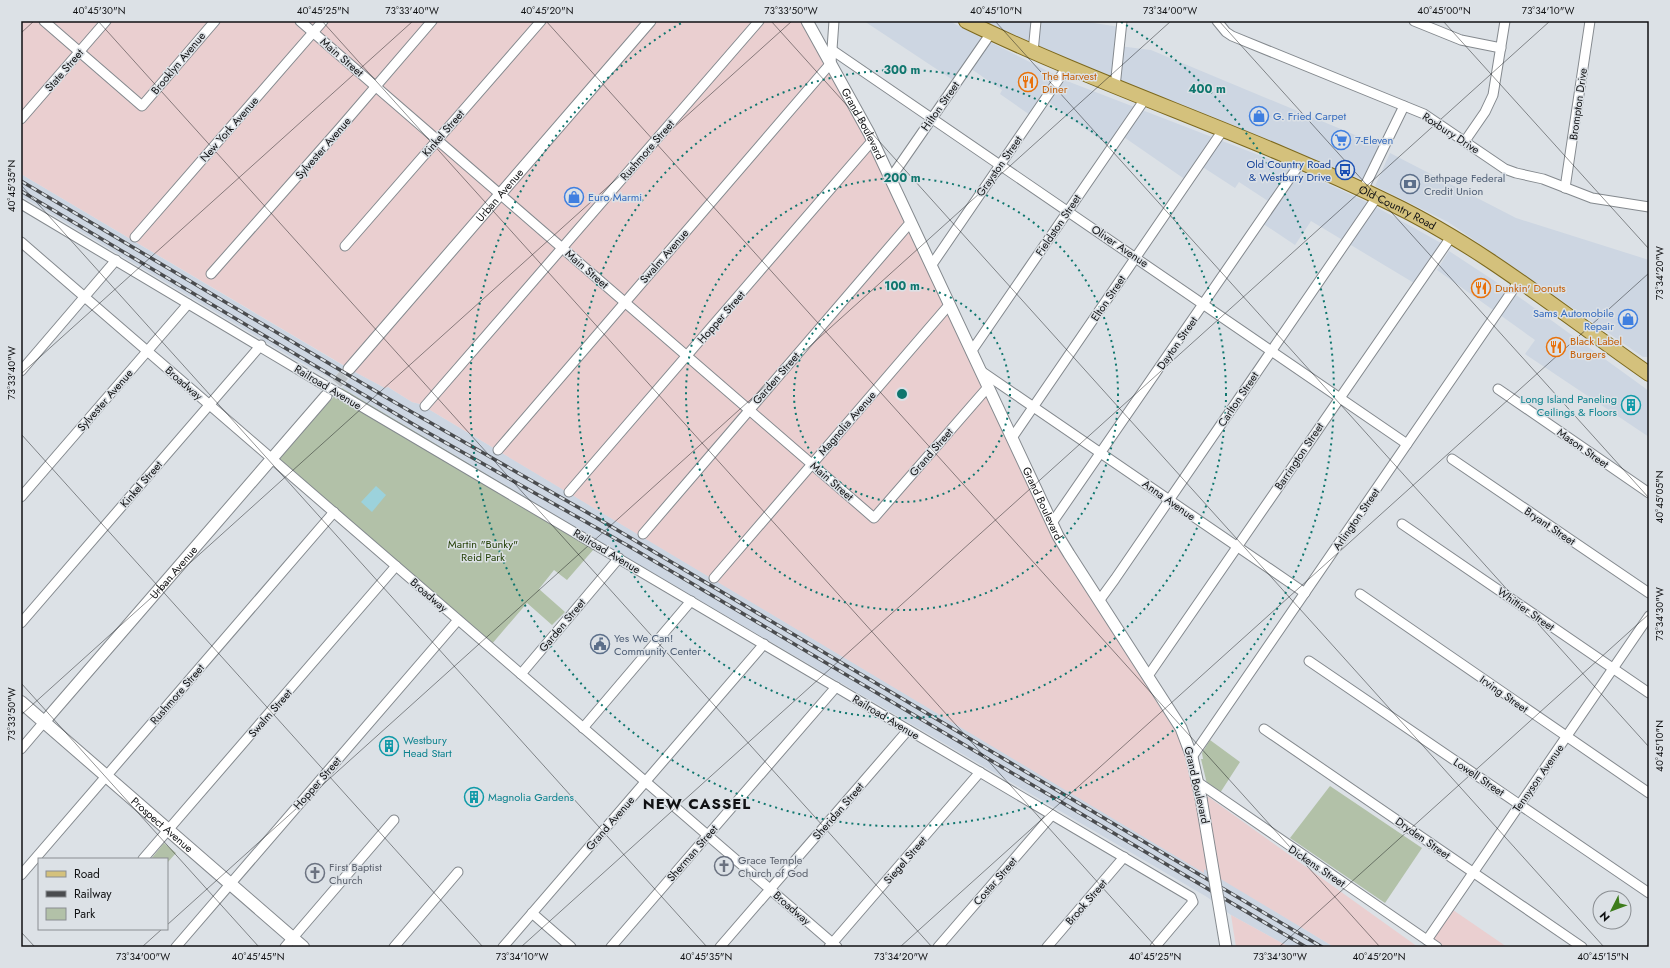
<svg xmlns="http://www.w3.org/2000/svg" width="1670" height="968" viewBox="0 0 1670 968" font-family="Jost,sans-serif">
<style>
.built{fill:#cdd6e2}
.industrial{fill:#eacfd0}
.green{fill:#b2c1a8}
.water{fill:#9cd2dc}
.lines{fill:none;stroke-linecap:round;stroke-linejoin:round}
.tertiary-tunnel{stroke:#bdc2c6;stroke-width:11;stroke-dasharray:11 5.5;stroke-linecap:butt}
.minor-casing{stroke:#84898e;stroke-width:11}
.tertiary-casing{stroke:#84898e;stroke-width:13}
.secondary-casing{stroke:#84898e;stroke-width:14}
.primary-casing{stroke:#7d691e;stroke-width:16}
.minor{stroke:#fff;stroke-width:9}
.tertiary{stroke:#fff;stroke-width:11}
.secondary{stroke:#fff;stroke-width:12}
.primary{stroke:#d4c17c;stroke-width:14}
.rail-casing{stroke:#4a4c4f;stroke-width:3.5}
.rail{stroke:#dce1e6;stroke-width:2;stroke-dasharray:6;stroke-linecap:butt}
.minor-bridge-casing{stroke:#84898e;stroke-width:11;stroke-linecap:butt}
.tertiary-bridge-casing{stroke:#84898e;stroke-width:13;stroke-linecap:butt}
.minor-bridge{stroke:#fff;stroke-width:9}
.tertiary-bridge{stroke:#fff;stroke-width:11}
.ticks{fill:none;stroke:#101113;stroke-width:1;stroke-opacity:0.45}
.ring{fill:none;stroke:#0f766e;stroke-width:2;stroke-dasharray:2 4}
.labels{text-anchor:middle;stroke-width:3;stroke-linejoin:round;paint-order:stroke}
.street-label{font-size:11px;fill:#101113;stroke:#dce1e6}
.food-label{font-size:11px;fill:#c56008;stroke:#dce1e6;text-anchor:start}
.shop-label{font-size:11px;fill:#366cbe;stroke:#dce1e6;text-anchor:start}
.transit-label{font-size:11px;fill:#164399;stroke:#dce1e6;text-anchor:end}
.service-label{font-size:11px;fill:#4e5e75;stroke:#dce1e6;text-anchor:start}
.culture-label{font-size:11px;fill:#0d838f;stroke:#dce1e6;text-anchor:start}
.park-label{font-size:11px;fill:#254007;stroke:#dce1e6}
.worship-label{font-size:11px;fill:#5b616d;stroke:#dce1e6;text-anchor:start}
.district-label{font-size:15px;font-weight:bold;letter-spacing:1px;fill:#101113;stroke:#dce1e6}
.centre{fill:#0f766e;stroke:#dce1e6;stroke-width:2}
.ring-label{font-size:12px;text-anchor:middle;font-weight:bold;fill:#0f766e;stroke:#dce1e6;stroke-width:3;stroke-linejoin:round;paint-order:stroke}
.neatline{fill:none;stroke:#101113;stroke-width:1.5}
.ticks-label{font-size:10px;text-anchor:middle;fill:#101113}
</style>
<rect width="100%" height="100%" fill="#dce1e6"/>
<!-- built -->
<g class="built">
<path d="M864,21H949L1067,81L1300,171L1369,203L1441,243L1414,283L1311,221L1295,245L1259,221L1271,203L1239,182L1235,188L1198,164L1186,180L1118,133L1108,145L1042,97L1030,115L1000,94L1002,90L964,64L953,80Z"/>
<path d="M984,21H1064L1075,22L1076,21H1081L1120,27L1119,46L1151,50L1379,145L1363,180L1114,80Z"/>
<path d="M1390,153L1516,218L1649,260V357H1643L1448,222L1375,186Z"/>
<path d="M21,174L344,366L332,379L296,360L21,196Z"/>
<path d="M1449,251L1519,297L1649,391V437L1525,354L1535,340L1437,270Z"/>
<path d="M355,372L385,388L388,387L412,402L420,404L1204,872V868L1334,947H1289L1231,915L1207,897L600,542L342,388Z"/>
</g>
<!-- industrial -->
<g class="industrial">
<path d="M21,21H802L876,159L1057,545L1181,740L1196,788L1418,947H1334L1204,869V873L420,404L412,402L388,387L385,388L355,372L21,174Z"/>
<path d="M1453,910L1507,947H1427Z"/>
<path d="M1231,915L1289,947H1236Z"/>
</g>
<!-- green -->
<g class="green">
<path d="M342,388L600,542L567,580L554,570L539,589L565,612L552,625L527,603L491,645L277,458Z"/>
<path d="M1210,740L1240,762L1220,793L1207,784L1201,759H1203L1202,753Z"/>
<path d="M1330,786L1422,848L1385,903L1290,838Z"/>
<path d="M164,843L176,853L167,863V859H151Z"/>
</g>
<!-- water -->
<path class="water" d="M376,486L386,495L372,512L361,502Z"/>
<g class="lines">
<!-- tertiary-tunnel -->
<path class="tertiary-tunnel" d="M326,396L349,369"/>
<defs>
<g id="minor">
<path d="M44,21L142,106L215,21"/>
<path d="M300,21L874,518L988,387"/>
<path d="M1217,21L1226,32L1232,36L1424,114L1505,169L1516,173L1543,179L1592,198L1649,207"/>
<path d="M1414,21L1461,40L1501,48"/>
<path d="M832,50L1407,444"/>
<path d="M1033,52L1036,21"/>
<path d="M1115,87L1122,21"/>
<path d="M21,119L106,21"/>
<path d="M1465,141L1485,112L1493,95L1505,21"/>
<path d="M890,179L991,33"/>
<path d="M1565,188L1590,21"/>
<path d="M1363,190L1404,106"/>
<path d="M21,204L319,382"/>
<path d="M135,237L323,21"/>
<path d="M21,242L837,947"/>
<path d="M345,246L541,21"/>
<path d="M931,266L1067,67"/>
<path d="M211,274L340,128L432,21"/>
<path d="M971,352L1145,99"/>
<path d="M21,371L116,260"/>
<path d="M981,371L1305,593"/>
<path d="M1498,389L1649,493"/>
<path d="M347,398L1191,897L1193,902L1155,947"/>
<path d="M425,406L759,21"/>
<path d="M1012,438L1223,130"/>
<path d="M498,450L831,63L834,21"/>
<path d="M1452,459L1649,593"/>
<path d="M569,492L872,141"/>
<path d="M21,497L188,304"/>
<path d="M1052,523L1301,162"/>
<path d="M1402,524L1649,693"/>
<path d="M643,534L910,223"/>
<path d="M714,578L949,305"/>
<path d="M1360,594L1649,793"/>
<path d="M1099,601L1115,579L1377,197"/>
<path d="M21,623L261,345"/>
<path d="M1309,661L1649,893"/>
<path d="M521,674L619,558"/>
<path d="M1148,676L1451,237"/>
<path d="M583,728L691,601"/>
<path d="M1264,729L1582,947"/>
<path d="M21,749L44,722"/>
<path d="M1192,757L1519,281"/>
<path d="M1199,783L1437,947"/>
<path d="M143,859L396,566"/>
<path d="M21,875L334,512"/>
<path d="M532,913L571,947"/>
<path d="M1427,940L1649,616"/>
<path d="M176,947L458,620"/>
<path d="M285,947L394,820"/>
<path d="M394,947L458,872"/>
<path d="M503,947L764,644"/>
<path d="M611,947L836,687"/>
<path d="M720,947L908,730"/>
<path d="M829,947L980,772"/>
<path d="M938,947L1052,815"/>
<path d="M1047,947L1124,857"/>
</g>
<g id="tertiary">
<path id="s1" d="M807,21L869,133L1058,536L1069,554L1181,728L1192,757L1201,798"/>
<path id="s2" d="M349,369L650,21"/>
<path id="s3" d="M44,722L326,396"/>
</g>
<g id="secondary">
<path id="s4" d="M21,702L303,947"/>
</g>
<g id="primary">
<path id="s5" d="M966,21C1104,88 1252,135 1390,203C1484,248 1564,315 1649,374"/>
</g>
</defs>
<!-- minor casing -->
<use href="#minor" class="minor-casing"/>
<!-- tertiary casing -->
<use href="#tertiary" class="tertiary-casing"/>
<!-- secondary casing -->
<use href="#secondary" class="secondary-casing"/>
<!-- primary casing -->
<use href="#primary" class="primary-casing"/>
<!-- minor -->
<use href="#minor" class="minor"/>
<!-- tertiary -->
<use href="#tertiary" class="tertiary"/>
<!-- secondary -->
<use href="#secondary" class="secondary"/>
<!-- primary -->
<use href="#primary" class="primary"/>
<defs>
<g id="rail">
<path d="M21,181L389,399L602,521L1322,947"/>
<path d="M21,191L418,427L632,548L1306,947"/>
</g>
</defs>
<!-- rail casing -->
<use href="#rail" class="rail-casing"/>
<!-- rail -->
<use href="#rail" class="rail"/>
<defs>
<path id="minor-bridge" d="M319,382L347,398"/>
<path id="tertiary-bridge" d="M1201,798L1226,947"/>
</defs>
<!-- minor-bridge casing -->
<use href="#minor-bridge" class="minor-bridge-casing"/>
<!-- tertiary-bridge casing -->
<use href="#tertiary-bridge" class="tertiary-bridge-casing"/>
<!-- minor-bridge -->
<use href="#minor-bridge" class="minor-bridge"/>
<!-- tertiary-bridge -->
<use href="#tertiary-bridge" class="tertiary-bridge"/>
</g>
<!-- ticks -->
<path class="ticks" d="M98,21L932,947M322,21L1156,947M546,21L1380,947M771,21L1604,947M995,21L1649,747M1219,21L1649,498M1443,21L1649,249M21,33L34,21M21,185L707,947M21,374L413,21M21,434L483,947M21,683L259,947M21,715L792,21M167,925L1171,21M21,932L35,947M142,947L162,929M521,947L1550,21M900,947L1649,273M1279,947L1649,614"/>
<!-- distance rings -->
<g class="ring">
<circle cx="902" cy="394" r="108"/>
<circle cx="902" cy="394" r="216"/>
<circle cx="902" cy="394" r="324"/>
<path d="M1121 22A432 432 0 1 1 683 22"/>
</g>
<!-- icons -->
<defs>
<symbol id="restaurant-ring" viewBox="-11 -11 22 22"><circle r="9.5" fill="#dce1e6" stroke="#e8710a" stroke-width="1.5"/><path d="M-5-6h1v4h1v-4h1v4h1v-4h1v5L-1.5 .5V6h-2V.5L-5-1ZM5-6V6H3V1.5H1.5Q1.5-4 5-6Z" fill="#e8710a"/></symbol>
<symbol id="shop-ring" viewBox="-11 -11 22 22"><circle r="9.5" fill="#dce1e6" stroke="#3f7fe0" stroke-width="1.5"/><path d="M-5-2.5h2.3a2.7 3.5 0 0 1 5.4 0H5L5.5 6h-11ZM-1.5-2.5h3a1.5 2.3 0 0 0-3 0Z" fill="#3f7fe0"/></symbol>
<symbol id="supermarket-ring" viewBox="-11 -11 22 22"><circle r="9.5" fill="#dce1e6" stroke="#3f7fe0" stroke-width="1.5"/><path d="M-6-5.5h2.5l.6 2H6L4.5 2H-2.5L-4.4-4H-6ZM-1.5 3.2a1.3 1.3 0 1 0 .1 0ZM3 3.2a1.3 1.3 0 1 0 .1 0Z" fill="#3f7fe0"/></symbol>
<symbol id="bus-ring" viewBox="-11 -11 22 22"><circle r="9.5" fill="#dce1e6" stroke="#1a4fb4" stroke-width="1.5"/><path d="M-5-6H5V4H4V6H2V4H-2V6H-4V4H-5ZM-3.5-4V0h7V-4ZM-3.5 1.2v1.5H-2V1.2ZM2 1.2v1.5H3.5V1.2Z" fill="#1a4fb4"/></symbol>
<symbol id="bank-ring" viewBox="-11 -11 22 22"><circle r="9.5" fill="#dce1e6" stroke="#5c6f8a" stroke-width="1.5"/><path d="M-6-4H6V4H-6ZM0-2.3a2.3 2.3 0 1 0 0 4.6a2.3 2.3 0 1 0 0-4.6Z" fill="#5c6f8a"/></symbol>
<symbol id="building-ring" viewBox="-11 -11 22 22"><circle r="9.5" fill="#dce1e6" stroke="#0f9aa8" stroke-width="1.5"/><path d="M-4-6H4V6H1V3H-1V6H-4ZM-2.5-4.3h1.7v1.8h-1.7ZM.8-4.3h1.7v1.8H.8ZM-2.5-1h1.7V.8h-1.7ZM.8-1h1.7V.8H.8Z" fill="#0f9aa8"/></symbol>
<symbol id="civic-ring" viewBox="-11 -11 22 22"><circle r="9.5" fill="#dce1e6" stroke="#5c6f8a" stroke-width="1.5"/><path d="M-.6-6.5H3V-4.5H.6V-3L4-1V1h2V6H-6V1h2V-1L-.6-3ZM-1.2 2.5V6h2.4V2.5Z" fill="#5c6f8a"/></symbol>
<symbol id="church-ring" viewBox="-11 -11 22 22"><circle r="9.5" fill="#dce1e6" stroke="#6b7280" stroke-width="1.5"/><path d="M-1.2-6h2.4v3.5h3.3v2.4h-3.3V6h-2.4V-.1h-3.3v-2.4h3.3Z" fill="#6b7280"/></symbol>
</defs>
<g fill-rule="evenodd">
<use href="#restaurant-ring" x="1017" y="71" width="22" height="22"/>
<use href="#shop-ring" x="1248" y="105" width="22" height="22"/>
<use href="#supermarket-ring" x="1330" y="129" width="22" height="22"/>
<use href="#bus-ring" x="1334" y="159" width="22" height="22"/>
<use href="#bank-ring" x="1399" y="173" width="22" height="22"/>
<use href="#shop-ring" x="563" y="186" width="22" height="22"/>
<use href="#restaurant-ring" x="1470" y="277" width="22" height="22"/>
<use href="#shop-ring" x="1617" y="308" width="22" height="22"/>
<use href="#restaurant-ring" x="1545" y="336" width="22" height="22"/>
<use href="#building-ring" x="1620" y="394" width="22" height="22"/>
<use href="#civic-ring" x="589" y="633" width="22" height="22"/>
<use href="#building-ring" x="378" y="735" width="22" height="22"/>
<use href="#building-ring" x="463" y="786" width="22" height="22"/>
<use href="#church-ring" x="713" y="855" width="22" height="22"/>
<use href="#church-ring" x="304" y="862" width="22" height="22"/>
</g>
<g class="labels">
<!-- street labels -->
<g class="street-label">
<text transform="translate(342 57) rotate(41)" y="4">Main Street</text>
<text transform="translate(178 63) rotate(-50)" y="4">Brooklyn Avenue</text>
<text transform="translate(64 70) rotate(-49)" y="4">State Street</text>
<text transform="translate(1578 104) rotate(-82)" y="4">Brompton Drive</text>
<text transform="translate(940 106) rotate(-55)" y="4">Hilton Street</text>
<text dy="4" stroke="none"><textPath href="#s1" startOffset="117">Grand Boulevard</textPath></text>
<text transform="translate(229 129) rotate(-49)" y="4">New York Avenue</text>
<text transform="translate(443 133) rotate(-49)" y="4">Kinkel Street</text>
<text transform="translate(1451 133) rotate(33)" y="4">Roxbury Drive</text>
<text transform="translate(323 148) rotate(-49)" y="4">Sylvester Avenue</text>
<text transform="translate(647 150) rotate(-49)" y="4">Rushmore Street</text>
<text transform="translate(999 166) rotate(-55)" y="4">Grayston Street</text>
<text dy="4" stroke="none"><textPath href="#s2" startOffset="230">Urban Avenue</textPath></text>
<text dy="4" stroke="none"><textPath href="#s5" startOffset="470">Old Country Road</textPath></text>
<text transform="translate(1058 225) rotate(-56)" y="4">Fieldston Street</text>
<text transform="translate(1120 246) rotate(34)" y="4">Oliver Avenue</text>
<text transform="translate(664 256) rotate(-49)" y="4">Swalm Avenue</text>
<text transform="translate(587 269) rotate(41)" y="4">Main Street</text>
<text transform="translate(1108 298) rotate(-56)" y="4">Elton Street</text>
<text transform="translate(721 317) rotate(-49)" y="4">Hopper Street</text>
<text transform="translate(1177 343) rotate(-55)" y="4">Dayton Street</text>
<text transform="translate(776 378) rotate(-49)" y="4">Garden Street</text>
<text transform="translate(184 383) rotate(41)" y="4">Broadway</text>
<text transform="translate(328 387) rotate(31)" y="4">Railroad Avenue</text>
<text transform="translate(1238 399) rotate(-56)" y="4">Carlton Street</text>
<text transform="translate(105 400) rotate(-49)" y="4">Sylvester Avenue</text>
<text transform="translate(847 423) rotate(-49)" y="4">Magnolia Avenue</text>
<text transform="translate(1583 448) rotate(35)" y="4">Mason Street</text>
<text transform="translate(931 452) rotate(-49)" y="4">Grand Street</text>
<text transform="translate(1299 456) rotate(-56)" y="4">Barrington Street</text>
<text transform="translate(832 481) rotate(41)" y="4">Main Street</text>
<text transform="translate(141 484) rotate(-49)" y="4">Kinkel Street</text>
<text transform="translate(1169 500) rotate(35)" y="4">Anna Avenue</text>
<text dy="4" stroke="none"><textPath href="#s1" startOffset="537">Grand Boulevard</textPath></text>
<text transform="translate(1356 519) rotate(-55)" y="4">Arlington Street</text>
<text transform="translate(1550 526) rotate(34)" y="4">Bryant Street</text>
<text transform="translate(607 551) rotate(31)" y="4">Railroad Avenue</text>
<text dy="4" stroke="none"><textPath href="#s3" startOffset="198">Urban Avenue</textPath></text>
<text transform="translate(429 595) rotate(41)" y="4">Broadway</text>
<text transform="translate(1526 609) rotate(35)" y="4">Whittier Street</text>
<text transform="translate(562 625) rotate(-50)" y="4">Garden Street</text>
<text transform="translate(177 694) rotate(-49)" y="4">Rushmore Street</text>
<text transform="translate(1504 694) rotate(35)" y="4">Irving Street</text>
<text transform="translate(270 713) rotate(-49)" y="4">Swalm Street</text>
<text transform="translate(886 717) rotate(31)" y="4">Railroad Avenue</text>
<text transform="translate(1479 777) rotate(34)" y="4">Lowell Street</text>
<text transform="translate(1538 778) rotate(-55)" y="4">Tennyson Avenue</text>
<text transform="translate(317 783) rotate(-49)" y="4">Hopper Street</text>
<text transform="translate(1197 785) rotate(77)" y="4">Grand Boulevard</text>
<text transform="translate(838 811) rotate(-49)" y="4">Sheridan Street</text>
<text transform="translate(610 823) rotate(-49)" y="4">Grand Avenue</text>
<text dy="4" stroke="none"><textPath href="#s4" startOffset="187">Prospect Avenue</textPath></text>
<text transform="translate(1423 838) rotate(35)" y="4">Dryden Street</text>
<text transform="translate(692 853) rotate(-49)" y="4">Sherman Street</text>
<text transform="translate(905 860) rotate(-49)" y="4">Siegel Street</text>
<text transform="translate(1317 866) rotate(34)" y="4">Dickens Street</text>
<text transform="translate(995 881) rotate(-49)" y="4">Costar Street</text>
<text transform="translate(1086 902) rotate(-49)" y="4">Brook Street</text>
<text transform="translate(792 908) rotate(41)" y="4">Broadway</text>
</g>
<!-- food labels -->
<g class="food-label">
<text x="1042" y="80">The Harvest<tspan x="1042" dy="13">Diner</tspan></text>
<text x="1495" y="292">Dunkin' Donuts</text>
<text x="1570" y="345">Black Label<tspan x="1570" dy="13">Burgers</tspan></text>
</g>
<!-- shop labels -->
<g class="shop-label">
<text x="1273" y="120">G. Fried Carpet</text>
<text x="1355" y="144">7-Eleven</text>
<text x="588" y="201">Euro Marmi</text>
<text x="1614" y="317" text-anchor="end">Sams Automobile<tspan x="1614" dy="13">Repair</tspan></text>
</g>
<!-- transit labels -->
<g class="transit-label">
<text x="1331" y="168">Old Country Road<tspan x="1331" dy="13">&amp; Westbury Drive</tspan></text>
</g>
<!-- service labels -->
<g class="service-label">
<text x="1424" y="182">Bethpage Federal<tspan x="1424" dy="13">Credit Union</tspan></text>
<text x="614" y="642">Yes We Can!<tspan x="614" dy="13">Community Center</tspan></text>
</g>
<!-- culture labels -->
<g class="culture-label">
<text x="1617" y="403" text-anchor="end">Long Island Paneling<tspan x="1617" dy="13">Ceilings &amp; Floors</tspan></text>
<text x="403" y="744">Westbury<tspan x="403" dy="13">Head Start</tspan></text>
<text x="488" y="801">Magnolia Gardens</text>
</g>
<!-- park labels -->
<g class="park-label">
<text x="483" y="548">Martin "Bunky"<tspan x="483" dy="13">Reid Park</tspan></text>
</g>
<!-- worship labels -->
<g class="worship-label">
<text x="738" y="864">Grace Temple<tspan x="738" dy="13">Church of God</tspan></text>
<text x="329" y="871">First Baptist<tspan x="329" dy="13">Church</tspan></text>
</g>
<!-- district labels -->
<g class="district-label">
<text x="697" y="809">NEW CASSEL</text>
</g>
</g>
<circle cx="902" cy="394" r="6" class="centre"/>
<g class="ring-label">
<text x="902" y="74">300 m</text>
<text x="1207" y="93">400 m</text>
<text x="902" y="182">200 m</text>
<text x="902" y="290">100 m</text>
</g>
<!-- border -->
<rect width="1670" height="968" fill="none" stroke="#dce1e6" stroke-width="44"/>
<!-- legend -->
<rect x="38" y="858" width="130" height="72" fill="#dce1e6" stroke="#8a8e92"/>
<rect x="46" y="871" width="20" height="6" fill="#d4c17c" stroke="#8a8e92"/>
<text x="74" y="878" font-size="12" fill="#101113">Road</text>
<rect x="46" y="891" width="20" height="6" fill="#4a4c4f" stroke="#8a8e92"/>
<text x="74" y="898" font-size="12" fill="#101113">Railway</text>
<rect x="46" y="908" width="20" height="12" fill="#b2c1a8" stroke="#8a8e92"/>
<text x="74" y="918" font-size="12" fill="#101113">Park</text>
<!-- north arrow -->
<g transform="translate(1612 910) rotate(228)"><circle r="19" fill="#dce1e6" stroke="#8a8e92"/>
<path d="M0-3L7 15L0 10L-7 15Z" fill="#3d7c1b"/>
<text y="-6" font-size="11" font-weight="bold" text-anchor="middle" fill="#101113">N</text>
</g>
<rect x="22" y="22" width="1626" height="924" class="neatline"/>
<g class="ticks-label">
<text x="99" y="14">40°45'30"N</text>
<text x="323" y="14">40°45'25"N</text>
<text x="412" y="14">73°33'40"W</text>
<text x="547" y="14">40°45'20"N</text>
<text x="791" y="14">73°33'50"W</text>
<text x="996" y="14">40°45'10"N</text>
<text x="1170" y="14">73°34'00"W</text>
<text x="1444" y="14">40°45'00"N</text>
<text x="1548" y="14">73°34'10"W</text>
<text transform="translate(11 186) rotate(-90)" y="4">40°45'35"N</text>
<text transform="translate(1659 273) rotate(-90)" y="4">73°34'20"W</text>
<text transform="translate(11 373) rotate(-90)" y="4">73°33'40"W</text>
<text transform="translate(1659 497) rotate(-90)" y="4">40°45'05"N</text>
<text transform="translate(1659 614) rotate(-90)" y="4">73°34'30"W</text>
<text transform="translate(11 714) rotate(-90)" y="4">73°33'50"W</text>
<text transform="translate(1659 746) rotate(-90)" y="4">40°45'10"N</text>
<text x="143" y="960">73°34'00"W</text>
<text x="258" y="960">40°45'45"N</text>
<text x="522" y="960">73°34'10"W</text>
<text x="706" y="960">40°45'35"N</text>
<text x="901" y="960">73°34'20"W</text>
<text x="1155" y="960">40°45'25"N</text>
<text x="1280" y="960">73°34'30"W</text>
<text x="1379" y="960">40°45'20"N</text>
<text x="1603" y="960">40°45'15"N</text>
</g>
</svg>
